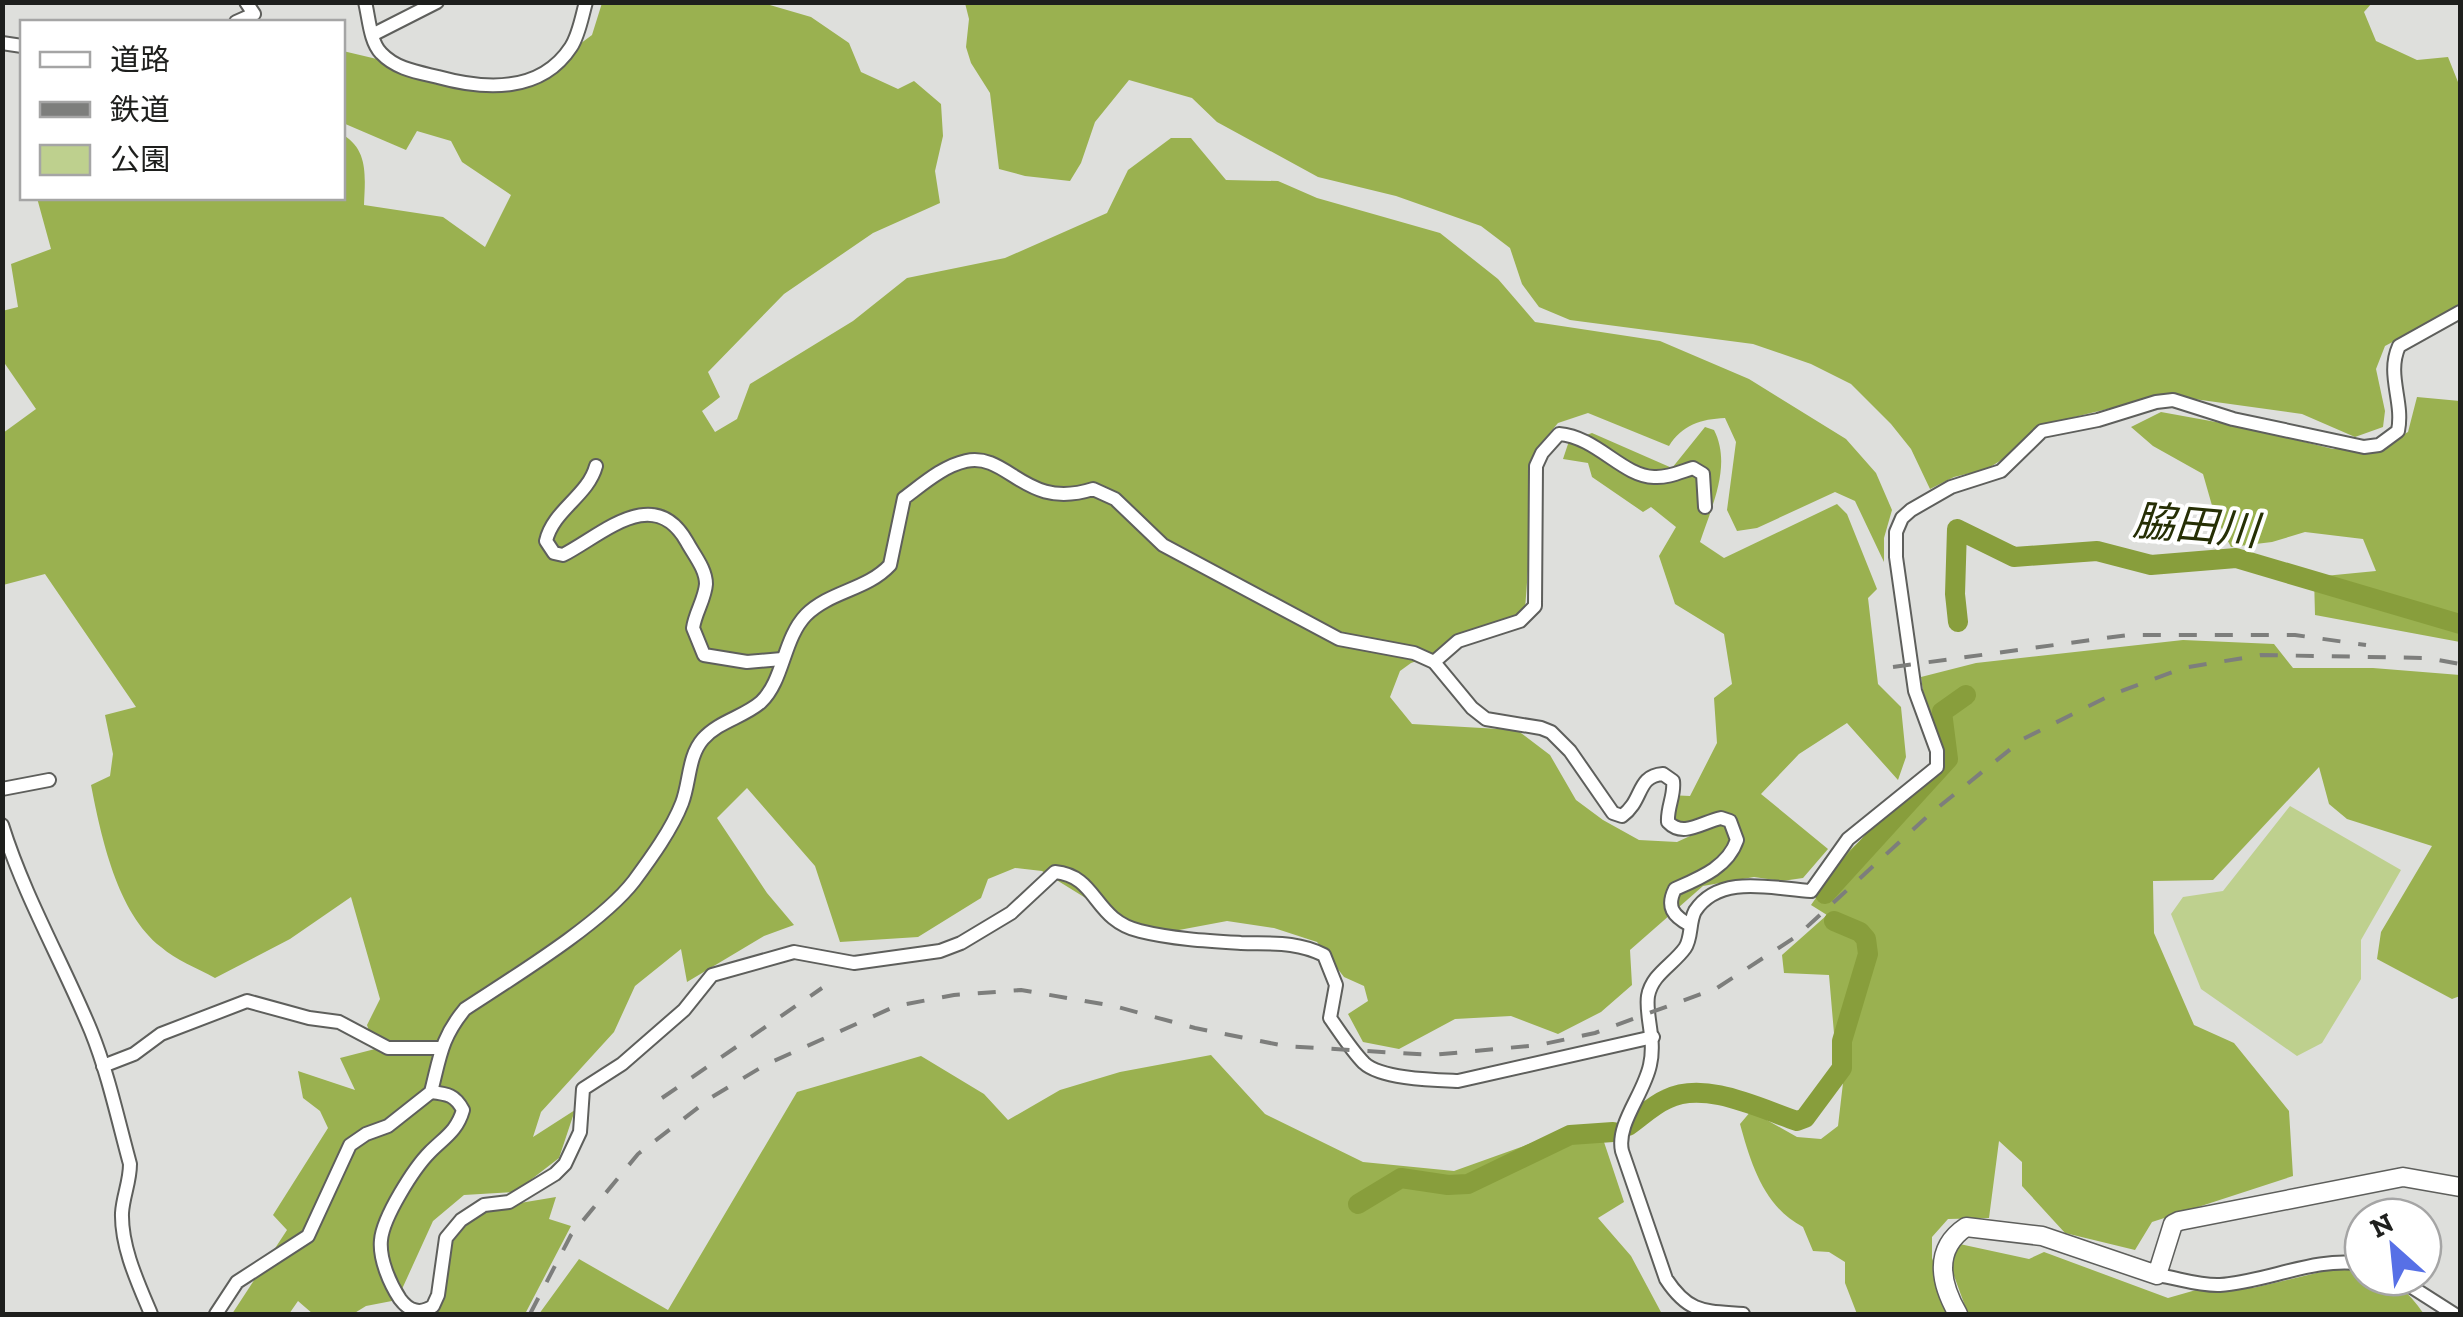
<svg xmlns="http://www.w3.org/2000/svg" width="2463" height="1317" viewBox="0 0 2463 1317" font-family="'Zilla Slab','Noto Sans JP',serif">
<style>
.green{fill:#bed08e}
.forest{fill:#9ab150}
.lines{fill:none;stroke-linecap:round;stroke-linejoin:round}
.river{stroke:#889e3c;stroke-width:20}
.street-casing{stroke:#5e5f5c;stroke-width:16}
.secondary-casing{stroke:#5e5f5c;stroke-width:21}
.street{stroke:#fff;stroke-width:12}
.secondary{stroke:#fff;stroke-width:18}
.rail{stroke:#7d7e7c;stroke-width:4;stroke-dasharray:18 18;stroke-linecap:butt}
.labels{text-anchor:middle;stroke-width:8;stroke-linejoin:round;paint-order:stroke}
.water-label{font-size:42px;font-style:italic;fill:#262f05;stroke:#fff}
</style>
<rect width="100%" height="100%" fill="#dedfdc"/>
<!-- green -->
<path class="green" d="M2290,806L2401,870L2361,940V979L2322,1043L2297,1056L2201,989L2171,914L2183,897L2223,891Z"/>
<!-- forest -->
<g class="forest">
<path d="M602,3H763L811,17L849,43L861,72L898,89L914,81L941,104L943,136L935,171L940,203L873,233L784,294L708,372L720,397L702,411L715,432L737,419L750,384L853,321L907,278L1005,258L1107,213L1128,170L1171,138H1191L1226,180L1278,181L1317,198L1440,233L1498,279L1535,322L1660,341L1749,379L1846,439L1876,473L1892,510L1884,538V562L1855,501L1835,492L1757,528L1737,531L1727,510L1736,442L1725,418C1701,419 1682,425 1669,446L1588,413L1558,423L1537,448L1524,623L1411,663L1400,671L1390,697L1412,724L1517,730L1550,755L1576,800L1603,820L1639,840L1677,842L1701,831L1677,830L1668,795L1690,796L1717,743L1714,698L1732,684L1724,634L1675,604L1659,556L1676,527L1651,507L1643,512L1592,477L1588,463L1563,459L1569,441L1592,433L1672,468L1705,427L1714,430C1732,465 1712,506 1700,542L1724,558L1837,504L1847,514L1877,589L1868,598L1878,684L1901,707L1906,757L1898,780L1847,723L1799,754L1761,794L1828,849L1803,878L1782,881L1754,877L1703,886L1630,950L1632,985L1601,1012L1558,1034L1511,1016L1455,1019L1399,1049L1363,1042L1348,1014L1368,1001L1364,986L1344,977L1317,942L1274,928L1227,921L1147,936L1042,871L1015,868L988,879L981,898L918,937L840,942L815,866L747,788L717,818L767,893L794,925L764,936L687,982L681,949L635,986L614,1032L541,1112L533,1137L575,1110L559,1158L515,1192L464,1195L433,1221L397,1300L366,1306L353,1314H313L298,1301L289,1314H232L287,1230L273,1215L328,1128L320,1111L303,1098L298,1071L355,1090L340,1058L375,1049L367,1025L380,999L351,897L290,939L215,978C197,968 176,960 161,947C117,913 101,836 91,785L110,776L113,754L105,715L136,707L45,574L3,585V433L36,409L3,361L2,311L18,307L11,264L51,249L37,198H342L343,135C369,150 365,178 364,205L443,217L485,247L511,195L462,162L451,141L417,131L406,150L343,123V51L457,78L517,79L553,64L592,35Z"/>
<path d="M965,3H2372L2364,12L2376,41L2417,60L2448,57L2460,87V306L2385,346L2376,369L2385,411L2383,427L2355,437L2302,414L2165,395L2062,420L2029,436L2011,454L1987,469L1954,477L1930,489L1911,449L1891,424L1851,384L1811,364L1753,344L1570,320L1539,307L1522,284L1510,248L1481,226L1396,196L1318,177L1217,122L1192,98L1129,80L1095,122L1081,163L1070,181L1025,176L999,169L990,93L971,63L966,47L969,19Z"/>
<path d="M2417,397L2460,401V642L2315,615L2314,577L2376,571L2363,539L2305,532L2272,542L2231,547L2215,516L2203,474L2153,446L2131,427L2161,412L2238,426L2333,449L2379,448L2408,432Z"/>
<path d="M2183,640L2274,644L2293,668H2373L2460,675V996L2452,999L2377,959L2381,932L2432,846L2347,819L2329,804L2319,767L2213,880L2153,881L2154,933L2194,1025L2234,1043L2289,1111L2293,1176L2152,1222L2135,1250L2065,1233L2022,1186V1162L1999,1141L1989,1218L1948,1219L1932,1237V1258L1951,1314H1857L1845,1283V1262L1829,1252L1813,1251L1803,1227C1764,1207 1751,1164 1740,1124L1751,1111L1797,1137L1821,1139L1838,1126L1843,1083L1835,1045L1829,975L1784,973L1782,955L1827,915L1811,905L1848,852L1934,770L1921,677L1976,663Z"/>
<path d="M1211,1055L1265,1114L1363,1162L1454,1171L1571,1129L1604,1142L1624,1202L1598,1218L1631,1256L1662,1314H539L579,1259L668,1310L797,1092L921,1056L984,1094L1008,1120L1060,1090L1120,1072Z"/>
<path d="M556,1197L549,1219L571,1226L525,1314H417L431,1308L445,1251L479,1210Z"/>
<path d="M1955,1243L2029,1259L2044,1252L2168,1298L2210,1286L2253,1288L2342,1267L2363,1270V1277C2393,1277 2407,1290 2424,1314H1968L1946,1254Z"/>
</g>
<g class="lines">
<!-- river -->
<g class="river">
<path d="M1958,622L1955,594L1957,529L2014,557L2097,551L2151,565L2236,558L2460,624"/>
<path d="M1825,894L1948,759L1942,712L1966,695"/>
<path d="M1628,1126C1641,1117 1653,1105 1667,1099C1705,1080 1761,1109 1797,1121L1805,1118L1842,1068V1041L1868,954L1866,939L1860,932L1834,921"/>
<path d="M1358,1204L1401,1178L1448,1185L1468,1184L1570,1135L1613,1132"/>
</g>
<defs>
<g id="street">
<path d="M365,2C369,18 370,42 381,53C396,69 417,72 438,77C485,90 541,93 571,47C579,35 582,16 586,2"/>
<path d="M236,22L254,14L246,2"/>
<path d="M374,34L437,2"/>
<path d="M2,43L22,46"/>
<path d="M596,466C588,496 553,510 546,541L554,553L563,555C602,535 654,483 687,542C694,555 706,569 706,584C705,599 695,613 693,628L704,655L747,662L782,659"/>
<path d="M1434,662L1458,641L1520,621L1535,606L1536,466L1542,453L1559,434C1597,437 1622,476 1654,477C1668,478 1680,472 1693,468L1703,474L1705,507"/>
<path d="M2,789L49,780"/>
<path d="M2,825C25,898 62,961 91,1031C108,1073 118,1120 130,1164C130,1182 123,1196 122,1213C121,1247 138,1283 151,1314"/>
<path d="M103,1066L134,1054L161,1034L247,1001L309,1018L339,1022L388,1048H440"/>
<path d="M431,1092C448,1094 455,1095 463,1110C457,1131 445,1137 430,1152C414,1168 383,1217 381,1240C379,1259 390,1284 400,1299C409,1311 420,1315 433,1306L438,1295L446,1238L461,1220L484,1205L509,1202L555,1174L565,1164L580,1132L583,1089L622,1064L684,1010L712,975L794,952L854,963L940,951L961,943L1011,913L1055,872C1098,876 1093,920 1140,931C1172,939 1208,941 1241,943C1271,944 1296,941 1324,955L1336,985L1330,1018C1340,1032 1352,1051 1364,1063C1381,1079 1435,1080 1458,1081L1653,1037"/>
<path d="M2157,1275C2178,1278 2199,1286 2220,1285C2267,1282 2316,1256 2363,1264"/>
<path d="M2396,1277L2454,1314"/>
<path d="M216,1314L237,1282L308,1236L350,1145L366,1134L388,1126L431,1092C440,1057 441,1038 465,1009C512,978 601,924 634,881C651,858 672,829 682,803C690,782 688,756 703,739C719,721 744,717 761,702C784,680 783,639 806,615C830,591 867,590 890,565L904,498C923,484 943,466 966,461C1009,452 1024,511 1093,489L1115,499L1163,545L1339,639L1414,653L1434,662L1472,708L1486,719L1541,728L1551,732L1570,751L1613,813L1622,816C1644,800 1636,776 1663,774L1673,781C1675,795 1667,807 1668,822C1683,838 1702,822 1721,818L1730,821L1737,840C1728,867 1700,878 1675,889C1666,907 1673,916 1690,925"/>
<path d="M1743,1314C1705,1311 1689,1314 1666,1279L1622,1151C1616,1124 1644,1094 1650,1065C1656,1039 1645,1015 1648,996C1652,974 1673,965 1685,948C1692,938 1689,922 1695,911C1720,873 1774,889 1811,891L1848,839L1937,767V751L1915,691L1896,557V532L1902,518L1911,510L1951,487L2001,471L2042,431L2098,420L2156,402L2173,400L2233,419L2364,447L2379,445L2398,431C2404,401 2386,375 2399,346L2460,312"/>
</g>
<path id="secondary" d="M1958,1314C1940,1283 1933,1249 1966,1227L2042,1236L2157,1275L2173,1224L2179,1221L2403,1177L2460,1187"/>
</defs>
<!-- street casing -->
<use href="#street" class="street-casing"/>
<!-- secondary casing -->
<use href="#secondary" class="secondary-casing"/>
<!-- street -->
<use href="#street" class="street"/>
<!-- secondary -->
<use href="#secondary" class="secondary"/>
<!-- rail -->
<g class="rail">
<path d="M1893,667L2128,635H2295L2366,645"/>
<path d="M662,1098L822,988"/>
<path d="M530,1314L571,1235L638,1154L712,1097L765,1065L896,1006L954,995L1021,990L1114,1006L1195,1028L1285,1046L1432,1055L1539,1045L1595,1033L1717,988L1797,936L1930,814L2023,739L2111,695L2183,668L2261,655L2428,658L2460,664"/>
</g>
</g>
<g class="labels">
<!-- water labels -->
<g class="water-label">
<text transform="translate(2196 525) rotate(5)" y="15">脇田川</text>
</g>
</g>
<!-- border -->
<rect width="2463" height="1317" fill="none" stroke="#1e1f1d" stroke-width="10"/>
<!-- legend -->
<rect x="20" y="20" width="325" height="180" fill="#ffffff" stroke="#a5a5a5" stroke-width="2.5"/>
<rect x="40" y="52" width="50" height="15" fill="#ffffff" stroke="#a5a5a5" stroke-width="2.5"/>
<text x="110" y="70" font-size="30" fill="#1e1f1d">道路</text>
<rect x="40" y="102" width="50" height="15" fill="#7d7e7c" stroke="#a5a5a5" stroke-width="2.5"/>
<text x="110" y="120" font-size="30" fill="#1e1f1d">鉄道</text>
<rect x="40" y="145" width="50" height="30" fill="#bed08e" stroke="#a5a5a5" stroke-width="2.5"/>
<text x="110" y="170" font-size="30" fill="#1e1f1d">公園</text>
<!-- north arrow -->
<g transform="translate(2393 1247) rotate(333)"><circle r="48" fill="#ffffff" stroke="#a5a5a5" stroke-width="2.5"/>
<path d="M0-8L18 38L0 25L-18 38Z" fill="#5770e6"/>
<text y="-15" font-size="28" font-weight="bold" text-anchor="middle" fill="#1e1f1d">N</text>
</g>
</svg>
